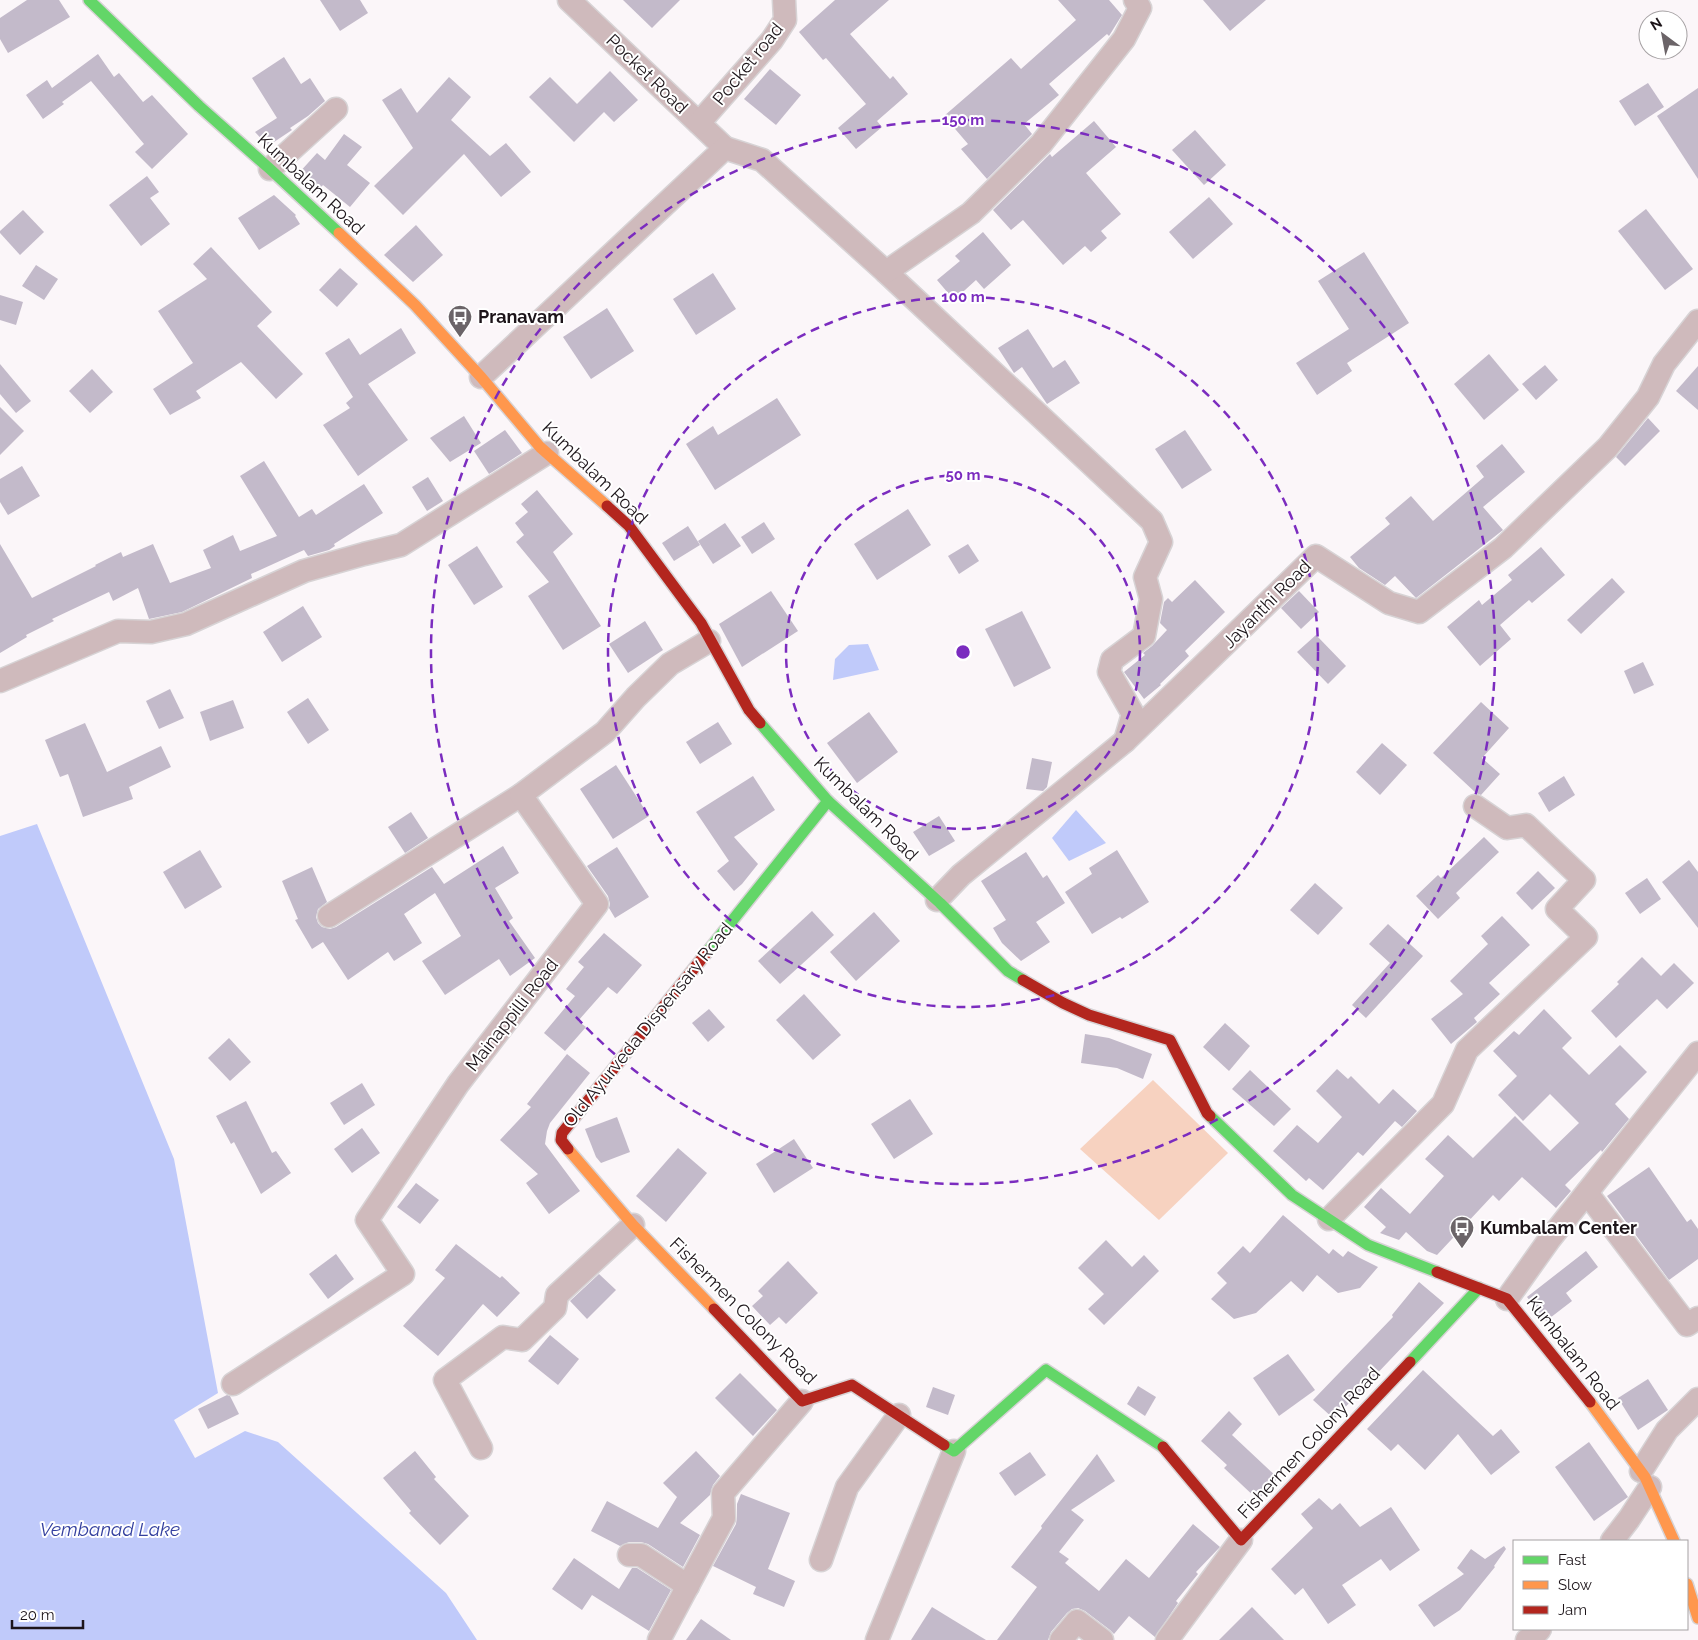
<svg xmlns="http://www.w3.org/2000/svg" width="1698" height="1640" viewBox="0 0 1698 1640" font-family="Raleway,sans-serif">
<style>
.green{fill:#f7d2c0}
.water{fill:#c0cafa}
.building{fill:#c3baca}
.lines{fill:none;stroke-linecap:round;stroke-linejoin:round}
.street-casing{stroke:#d7d3d5;stroke-width:25}
.fast-casing{stroke:#d7d3d5;stroke-width:14}
.slow-casing{stroke:#d7d3d5;stroke-width:14}
.jam-casing{stroke:#d7d3d5;stroke-width:14}
.street{stroke:#cfbabc;stroke-width:22}
.fast{stroke:#63d668;stroke-width:11}
.slow{stroke:#ff974d;stroke-width:11}
.jam{stroke:#b3261e;stroke-width:11}
.ring{fill:none;stroke:#7b2cbf;stroke-width:2.5;stroke-dasharray:9 6}
.labels{text-anchor:middle;stroke-width:4;stroke-linejoin:round;paint-order:stroke}
.street-label{font-size:18px;fill:#1d151a;stroke:#fff}
.poi-label{font-size:18px;font-weight:bold;fill:#1d151a;stroke:#fff;text-anchor:start}
.water-label{font-size:19px;font-style:italic;fill:#34409f;stroke:#fff}
.centre{fill:#7b2cbf;stroke:#fff;stroke-width:2.5}
.ring-label{font-size:15px;text-anchor:middle;font-weight:bold;fill:#7b2cbf;stroke:#fff;stroke-width:4;stroke-linejoin:round;paint-order:stroke}
</style>
<rect width="100%" height="100%" fill="#fbf6f9"/>
<!-- green -->
<path class="green" d="M1153,1080L1228,1153L1159,1220L1080,1149Z"/>
<!-- water -->
<g class="water">
<path d="M868,644L879,670L833,680L835,659L849,645Z"/>
<path d="M1076,810L1106,843L1069,861L1052,838Z"/>
<path d="M37,824L174,1159L218,1393L174,1420L195,1458L245,1431L278,1442L446,1593L477,1640H0V836Z"/>
</g>
<!-- building -->
<g class="building">
<path d="M27,0H59L70,17L8,53L0,39V18Z"/>
<path d="M320,0H360L368,13L340,31Z"/>
<path d="M623,0H680L652,28Z"/>
<path d="M835,0H889L850,34L890,79L893,76L908,94L877,121L882,127L856,149L838,128L866,104L826,58L823,60L799,32Z"/>
<path d="M1058,0H1109L1122,15L1109,36L1107,34L1049,84L1059,95L1024,124L1032,134L987,179L961,149L968,144L944,116L1011,58L1021,69L1076,20Z"/>
<path d="M1203,0H1266L1230,31Z"/>
<path d="M98,54L114,77L119,73L143,102L152,95L188,134L152,169L135,152L144,144L91,81L62,102L64,104L43,119L26,95L47,80L52,88Z"/>
<path d="M284,57L301,84L310,78L325,101L308,116L290,128L292,130L268,146L255,132L277,118L252,78Z"/>
<path d="M770,69L801,95L776,125L744,99Z"/>
<path d="M610,71L638,100L614,122L604,112L574,142L529,97L550,77L577,104Z"/>
<path d="M449,77L471,97L451,120L490,156L506,143L531,172L501,197L464,154L403,215L374,186L413,148L382,100L401,88L417,113Z"/>
<path d="M1648,83L1664,107L1635,126L1619,101Z"/>
<path d="M1698,88V179L1657,116Z"/>
<path d="M1094,121L1116,147L1086,173L1121,214L1101,231L1107,238L1091,252L1085,246L1063,265L1023,220L1011,230L993,210L1050,154L1052,157Z"/>
<path d="M1195,130L1226,165L1204,185L1172,150Z"/>
<path d="M344,134L362,147L347,165L370,183L350,207L323,185L317,192L298,174L317,153L325,160Z"/>
<path d="M147,176L159,192L150,198L170,224L141,246L109,205Z"/>
<path d="M274,195L296,215L295,216L300,224L259,250L238,218Z"/>
<path d="M1209,197L1233,224L1193,259L1169,232Z"/>
<path d="M1646,209L1693,269L1665,290L1618,231Z"/>
<path d="M23,210L44,232L20,255L0,233V231Z"/>
<path d="M416,225L443,255L413,282L384,255Z"/>
<path d="M983,232L1011,265L984,289L976,280L954,300L937,280L960,261L955,256Z"/>
<path d="M211,247L272,312L257,326L303,374L276,399L241,362L196,391L201,398L170,415L153,389L193,363L158,311L207,279L193,264Z"/>
<path d="M1364,252L1409,323L1347,363L1352,371L1317,395L1296,363L1349,329L1318,281Z"/>
<path d="M36,265L58,279L44,300L22,286Z"/>
<path d="M340,268L358,284L337,307L319,290Z"/>
<path d="M713,273L736,309L696,335L673,299Z"/>
<path d="M0,295L23,302L16,325L0,320Z"/>
<path d="M607,308L634,351L591,379L563,337Z"/>
<path d="M401,328L416,353L368,384L408,440L358,476L323,425L350,408L346,403L353,397L325,353L349,338L360,355Z"/>
<path d="M1028,329L1053,368L1065,360L1080,383L1047,404L1022,367L1014,373L998,348Z"/>
<path d="M1489,354L1519,390L1484,420L1454,384Z"/>
<path d="M0,364L31,401L16,413L0,394Z"/>
<path d="M1545,365L1558,380L1536,400L1522,384Z"/>
<path d="M1698,366V410L1676,391Z"/>
<path d="M92,369L113,392L90,413L69,391Z"/>
<path d="M777,398L801,435L715,490L686,444L713,426L718,435Z"/>
<path d="M0,407L24,431L0,455Z"/>
<path d="M464,416L481,443L450,462L430,438Z"/>
<path d="M1648,418L1660,431L1625,466L1616,457Z"/>
<path d="M505,430L522,453L489,474L474,451Z"/>
<path d="M1185,430L1212,470L1182,489L1155,449Z"/>
<path d="M1502,444L1525,472L1483,507L1503,530L1416,598L1395,576L1385,585L1359,568L1350,557L1390,524L1385,518L1411,496L1433,521L1484,477L1476,466Z"/>
<path d="M264,461L299,517L312,509L316,515L364,484L383,513L334,544L335,546L329,550L308,556L304,550L251,574L252,578L182,612L149,619L138,588L113,601L109,592L52,619L54,621L26,635L27,637L0,653V544L32,598L96,566L95,565L121,552L123,557L153,544L170,583L211,568L203,550L233,535L240,551L277,536L240,476Z"/>
<path d="M22,466L40,496L8,515L0,502V479Z"/>
<path d="M428,477L443,501L427,511L412,487Z"/>
<path d="M537,490L573,534L553,552L601,626L563,650L528,596L549,582L516,542L524,535L515,523L528,512L521,504Z"/>
<path d="M908,509L931,545L877,580L854,544Z"/>
<path d="M764,522L775,539L752,554L741,537Z"/>
<path d="M725,523L741,546L713,564L698,541Z"/>
<path d="M688,526L700,545L674,561L662,543Z"/>
<path d="M968,544L979,561L959,574L948,556Z"/>
<path d="M477,546L503,587L474,605L448,565Z"/>
<path d="M1541,547L1565,575L1532,603L1529,600L1500,625L1511,639L1480,666L1447,627L1479,600L1482,605L1512,580L1508,575Z"/>
<path d="M1612,578L1625,592L1581,634L1567,620Z"/>
<path d="M1195,580L1225,612L1185,651L1189,656L1160,684L1161,685L1144,699L1124,672L1145,655L1143,653L1152,646L1167,630L1160,623L1164,602L1168,598L1172,602Z"/>
<path d="M771,591L798,631L742,667L719,624Z"/>
<path d="M1299,591L1319,612L1301,629L1281,608Z"/>
<path d="M303,606L322,637L282,662L263,632Z"/>
<path d="M1022,611L1051,668L1014,687L985,629Z"/>
<path d="M645,621L663,650L628,673L609,644Z"/>
<path d="M1316,635L1346,666L1328,684L1297,652Z"/>
<path d="M1643,662L1654,685L1634,694L1624,671Z"/>
<path d="M170,689L184,718L159,729L146,701Z"/>
<path d="M308,698L329,730L308,744L287,712Z"/>
<path d="M233,700L244,728L210,741L200,712Z"/>
<path d="M1481,702L1509,728L1482,758L1500,774L1481,795L1476,793L1433,753Z"/>
<path d="M869,712L898,752L857,783L827,743Z"/>
<path d="M718,722L732,744L700,764L686,742Z"/>
<path d="M85,723L107,772L161,746L171,767L129,787L133,799L83,817L68,774L60,777L45,740Z"/>
<path d="M1382,743L1407,765L1380,795L1356,772Z"/>
<path d="M1032,758L1052,762L1047,787L1043,791L1026,789Z"/>
<path d="M616,765L649,816L613,839L580,789Z"/>
<path d="M753,776L775,810L734,837L758,864L742,884L734,891L717,871L729,861L696,812Z"/>
<path d="M1564,776L1575,795L1549,812L1538,793Z"/>
<path d="M411,812L428,838L405,853L388,827Z"/>
<path d="M939,816L955,841L929,856L913,832Z"/>
<path d="M1484,837L1499,852L1456,893L1460,898L1438,919L1416,896L1438,875L1441,878Z"/>
<path d="M503,846L519,873L495,888L513,918L509,921L535,958L510,976L499,959L445,995L422,961L461,936L435,893L404,914L422,943L394,961L388,952L348,980L323,942L312,949L295,920L298,919L282,881L312,867L327,902L318,909L316,917L318,923L322,927L330,929L336,927L432,867L444,884Z"/>
<path d="M617,847L649,897L615,918L609,908L610,904L608,896L587,866Z"/>
<path d="M200,850L222,887L185,909L163,872Z"/>
<path d="M1117,850L1149,902L1122,919L1120,917L1092,934L1065,892L1092,874L1089,868Z"/>
<path d="M1026,852L1043,878L1047,875L1065,903L1036,922L1050,942L1021,961L1002,943L993,928L1006,920L981,881Z"/>
<path d="M1689,860L1698,872V928L1662,882Z"/>
<path d="M1538,871L1555,888L1532,910L1516,893Z"/>
<path d="M1647,878L1661,899L1640,914L1625,893Z"/>
<path d="M1315,883L1343,908L1318,935L1290,910Z"/>
<path d="M812,911L834,935L780,984L758,961Z"/>
<path d="M874,912L900,941L856,981L830,952Z"/>
<path d="M1502,916L1530,945L1489,983L1500,994L1474,1018L1477,1022L1451,1044L1431,1019L1463,994L1450,981L1488,944L1481,936Z"/>
<path d="M1388,924L1423,956L1366,1018L1352,1005L1390,963L1369,944Z"/>
<path d="M604,933L642,965L617,994L608,987L578,1021L586,1027L565,1051L544,1033L575,996L566,989L584,967L578,962Z"/>
<path d="M1642,957L1661,976L1674,963L1694,983L1667,1009L1657,999L1616,1038L1591,1011L1619,984L1617,982Z"/>
<path d="M804,994L841,1035L813,1060L776,1020Z"/>
<path d="M709,1009L725,1027L708,1042L692,1023Z"/>
<path d="M1544,1009L1572,1038L1562,1048L1589,1075L1620,1045L1647,1072L1615,1104L1629,1119L1602,1152L1601,1150L1565,1185L1571,1191L1556,1208L1522,1177L1499,1201L1493,1195L1437,1255L1427,1251L1406,1232L1399,1240L1380,1233L1386,1227L1364,1207L1381,1188L1410,1214L1444,1176L1425,1159L1448,1135L1473,1158L1515,1116L1550,1151L1579,1123L1550,1094L1523,1121L1498,1095L1517,1076L1493,1051L1514,1031L1519,1035Z"/>
<path d="M1225,1023L1250,1046L1229,1071L1203,1047Z"/>
<path d="M1085,1034L1109,1038L1152,1054L1143,1079L1117,1068L1081,1063Z"/>
<path d="M229,1038L251,1062L230,1081L208,1058Z"/>
<path d="M567,1054L590,1073L550,1123L547,1131L545,1144L580,1191L549,1214L526,1183L538,1174L500,1140L531,1107L527,1104Z"/>
<path d="M1337,1069L1348,1079L1351,1076L1379,1104L1393,1089L1417,1111L1402,1127L1395,1121L1363,1156L1358,1152L1323,1190L1309,1178L1306,1181L1273,1151L1297,1125L1318,1143L1342,1117L1316,1091Z"/>
<path d="M1250,1070L1291,1109L1274,1126L1232,1089Z"/>
<path d="M362,1083L375,1105L344,1125L330,1103Z"/>
<path d="M910,1099L933,1134L894,1159L871,1124Z"/>
<path d="M246,1101L272,1153L276,1151L291,1173L261,1194L234,1142L231,1144L216,1116Z"/>
<path d="M617,1117L630,1152L601,1163L596,1157L585,1129Z"/>
<path d="M362,1128L380,1153L352,1173L334,1149Z"/>
<path d="M794,1139L813,1168L774,1193L756,1164Z"/>
<path d="M678,1148L707,1173L666,1222L636,1196Z"/>
<path d="M1649,1167L1687,1222L1691,1219L1698,1229V1259L1669,1280L1607,1196Z"/>
<path d="M416,1183L439,1200L420,1224L397,1207Z"/>
<path d="M1283,1215L1329,1254L1333,1249L1343,1257L1348,1251L1360,1258L1378,1267L1360,1288L1338,1293L1317,1275L1303,1292L1291,1281L1256,1313L1234,1319L1211,1299L1227,1283L1217,1273L1243,1246L1250,1253Z"/>
<path d="M1106,1240L1132,1267L1144,1255L1159,1271L1104,1325L1088,1309L1104,1294L1078,1268Z"/>
<path d="M456,1244L500,1278L502,1276L520,1293L497,1317L483,1304L438,1356L403,1326L445,1278L435,1270Z"/>
<path d="M1586,1251L1598,1267L1566,1293L1572,1301L1546,1321L1527,1297Z"/>
<path d="M336,1254L354,1279L328,1299L309,1274Z"/>
<path d="M788,1261L818,1293L786,1324L779,1317L770,1325L752,1306L763,1296L758,1291Z"/>
<path d="M599,1274L616,1290L587,1319L570,1301Z"/>
<path d="M1419,1282L1444,1303L1334,1419L1313,1400L1393,1317L1392,1315Z"/>
<path d="M550,1335L579,1359L558,1385L528,1361Z"/>
<path d="M1288,1354L1315,1390L1279,1416L1253,1378Z"/>
<path d="M1423,1370L1493,1436L1501,1429L1520,1452L1491,1475L1458,1434L1425,1470L1398,1444L1391,1451L1367,1429Z"/>
<path d="M740,1373L777,1410L753,1436L715,1398Z"/>
<path d="M1648,1379L1668,1410L1638,1430L1618,1398Z"/>
<path d="M1138,1386L1156,1397L1145,1416L1127,1404Z"/>
<path d="M933,1387L955,1395L948,1415L926,1407Z"/>
<path d="M227,1395L230,1396L239,1414L208,1429L198,1409Z"/>
<path d="M1229,1411L1242,1424L1232,1435L1278,1478L1258,1500L1224,1468L1227,1465L1201,1441Z"/>
<path d="M1589,1442L1628,1497L1594,1521L1555,1467Z"/>
<path d="M415,1451L436,1477L434,1479L469,1516L440,1545L409,1513L411,1511L383,1478Z"/>
<path d="M696,1451L720,1476L713,1485L710,1495L680,1523L700,1535L683,1567L648,1544L641,1542H629L620,1546L591,1531L607,1501L658,1528L677,1497L663,1483Z"/>
<path d="M1030,1452L1046,1475L1015,1496L999,1473Z"/>
<path d="M1097,1454L1115,1481L1071,1510L1084,1520L1059,1552L1069,1559L1065,1563L1099,1591L1126,1559L1149,1578L1193,1524L1220,1547L1196,1572L1198,1574L1176,1601L1178,1603L1155,1637L1129,1616L1114,1634L1110,1630L1085,1611L1078,1608L1072,1609L1067,1613L1051,1632L1048,1640H997L1037,1587L1011,1567L1042,1528L1041,1526Z"/>
<path d="M741,1494L790,1513L768,1569L795,1581L784,1607L753,1594L756,1587L713,1566L736,1524L737,1517V1504Z"/>
<path d="M1319,1498L1332,1510L1340,1503L1360,1527L1391,1507L1420,1550L1390,1571L1381,1559L1342,1585L1356,1605L1328,1624L1303,1588L1295,1595L1271,1569L1313,1528L1301,1514Z"/>
<path d="M1504,1546L1506,1549L1494,1566L1495,1567L1460,1610L1434,1627L1418,1605L1464,1574L1457,1568L1471,1549L1485,1559Z"/>
<path d="M574,1558L619,1589L632,1568H637L671,1590L649,1631L592,1595L582,1610L552,1589Z"/>
<path d="M932,1607L986,1640H911Z"/>
<path d="M1252,1607L1284,1640H1219Z"/>
<path d="M701,1619L731,1640H686Z"/>
</g>
<g class="lines">
<defs>
<g id="street">
<path d="M569,0L725,148"/>
<path d="M699,123L772,40L785,20L784,0"/>
<path d="M270,169L336,109"/>
<path d="M886,272L1152,521L1161,542L1145,577L1151,599L1144,636L1112,660L1109,672L1133,714L1125,741"/>
<path d="M481,377L725,148L762,160L886,272L971,213L1041,144L1124,39L1140,8L1135,0"/>
<path d="M0,681L118,631L151,632L186,624L304,571L364,554L401,545L547,453"/>
<path d="M937,900L961,875L1125,741L1316,556L1389,603L1419,612L1503,548L1608,447L1648,397L1664,364L1698,321"/>
<path d="M329,916L521,795"/>
<path d="M1587,1193L1687,1325L1698,1318"/>
<path d="M1329,1219L1443,1104L1467,1050L1586,937L1557,909L1584,880L1526,825L1507,828L1475,806"/>
<path d="M1507,1299L1549,1240L1698,1053"/>
<path d="M233,1384L403,1274L367,1220L458,1084L597,904L521,795L605,732L636,697L670,664L709,641"/>
<path d="M481,1448L445,1380L503,1337L522,1340L555,1308L557,1295L633,1225"/>
<path d="M1641,1471L1667,1430L1698,1399"/>
<path d="M1612,1541L1629,1519L1650,1487"/>
<path d="M629,1555H641L688,1586"/>
<path d="M821,1560L847,1487L899,1415"/>
<path d="M659,1640L724,1518L723,1493L802,1401"/>
<path d="M877,1640L954,1451"/>
<path d="M1061,1640L1077,1621L1102,1640"/>
<path d="M1167,1640L1241,1540"/>
<path d="M1527,1640L1534,1636L1540,1629"/>
</g>
<g id="fast">
<path d="M89,0L199,106L270,169L339,233"/>
<path d="M760,723L828,801L940,903L1008,971L1023,980"/>
<path d="M708,951L828,801"/>
<path d="M1210,1116L1292,1195L1368,1245L1437,1272"/>
<path d="M1410,1362L1479,1288"/>
<path d="M944,1445L954,1451L1046,1370L1163,1447"/>
</g>
<g id="slow">
<path d="M339,233L415,305L481,377L540,447L607,506"/>
<path d="M568,1149L633,1225L714,1309"/>
<path d="M1590,1402L1645,1477L1674,1541"/>
<path d="M1687,1584L1698,1618"/>
</g>
<g id="jam">
<path d="M607,506L629,526L701,623L749,710L760,723"/>
<path d="M1023,980L1063,1003L1089,1015L1170,1040L1207,1113L1210,1116"/>
<path d="M568,1149L561,1140L562,1133L708,951"/>
<path d="M1437,1272L1507,1299L1590,1402"/>
<path d="M714,1309L802,1401L852,1385L944,1445"/>
<path d="M1163,1447L1241,1540L1410,1362"/>
</g>
</defs>
<!-- street casing -->
<use href="#street" class="street-casing"/>
<!-- fast casing -->
<use href="#fast" class="fast-casing"/>
<!-- slow casing -->
<use href="#slow" class="slow-casing"/>
<!-- jam casing -->
<use href="#jam" class="jam-casing"/>
<!-- street -->
<use href="#street" class="street"/>
<!-- fast -->
<use href="#fast" class="fast"/>
<!-- slow -->
<use href="#slow" class="slow"/>
<!-- jam -->
<use href="#jam" class="jam"/>
</g>
<!-- distance rings -->
<g class="ring">
<circle cx="963" cy="652" r="177"/>
<circle cx="963" cy="652" r="355"/>
<circle cx="963" cy="652" r="532"/>
</g>
<!-- icons -->
<defs>
<symbol id="bus-pin" viewBox="-11 -11 22 30"><path d="M0 17L-7.5 6A9.5 9.5 0 1 1 7.5 6Z" fill="#6b6468" stroke="#fff"/><path d="M-5-6H5V4H4V6H2V4H-2V6H-4V4H-5ZM-3.5-4V0h7V-4ZM-3.5 1.2v1.5H-2V1.2ZM2 1.2v1.5H3.5V1.2Z" fill="#fff"/></symbol>
</defs>
<g fill-rule="evenodd">
<use href="#bus-pin" x="446" y="303" width="28" height="38"/>
<use href="#bus-pin" x="1448" y="1214" width="28" height="38"/>
</g>
<g class="labels">
<!-- street labels -->
<g class="street-label">
<text transform="translate(748 64) rotate(-51)" y="6">Pocket road</text>
<text transform="translate(647 74) rotate(44)" y="6">Pocket Road</text>
<text transform="translate(311 184) rotate(43)" y="6">Kumbalam Road</text>
<text transform="translate(595 473) rotate(44)" y="6">Kumbalam Road</text>
<text transform="translate(1267 604) rotate(-45)" y="6">Jayanthi Road</text>
<text transform="translate(866 809) rotate(45)" y="6">Kumbalam Road</text>
<text transform="translate(512 1015) rotate(-52)" y="6">Mainappilli Road</text>
<text transform="translate(648 1025) rotate(-51)" y="6">Old Ayurveda Dispensary Road</text>
<text transform="translate(743 1311) rotate(45)" y="6">Fishermen Colony Road</text>
<text transform="translate(1573 1353) rotate(52)" y="6">Kumbalam Road</text>
<text transform="translate(1309 1443) rotate(-47)" y="6">Fishermen Colony Road</text>
</g>
<!-- poi labels -->
<g class="poi-label">
<text x="478" y="323">Pranavam</text>
<text x="1480" y="1234">Kumbalam Center</text>
</g>
<!-- water labels -->
<g class="water-label">
<text x="110" y="1536">Vembanad Lake</text>
</g>
</g>
<circle cx="963" cy="652" r="8" class="centre"/>
<g class="ring-label">
<text x="963" y="125">150 m</text>
<text x="963" y="302">100 m</text>
<text x="963" y="480">50 m</text>
</g>
<!-- legend -->
<rect x="1513" y="1540" width="175" height="90" fill="#ffffff" stroke="#a5a1a3"/>
<rect x="1523" y="1556" width="25" height="8" fill="#63d668" stroke="#a5a1a3"/>
<text x="1558" y="1565" font-size="15" fill="#1d151a">Fast</text>
<rect x="1523" y="1581" width="25" height="8" fill="#ff974d" stroke="#a5a1a3"/>
<text x="1558" y="1590" font-size="15" fill="#1d151a">Slow</text>
<rect x="1523" y="1606" width="25" height="8" fill="#b3261e" stroke="#a5a1a3"/>
<text x="1558" y="1615" font-size="15" fill="#1d151a">Jam</text>
<!-- north arrow -->
<g transform="translate(1663 35) rotate(328)"><circle r="24" fill="#ffffff" stroke="#a5a1a3"/>
<path d="M0-4L9 19L0 12L-9 19Z" fill="#6b6468"/>
<text y="-8" font-size="14" font-weight="bold" text-anchor="middle" fill="#1d151a">N</text>
</g>
<!-- scale -->
<path d="M12 1620v8h71v-8" fill="none" stroke="#1d151a" stroke-width="2.5"/>
<text x="20" y="1620" font-size="15" fill="#1d151a" stroke="#ffffff" stroke-width="4" paint-order="stroke">20 m</text>
</svg>
